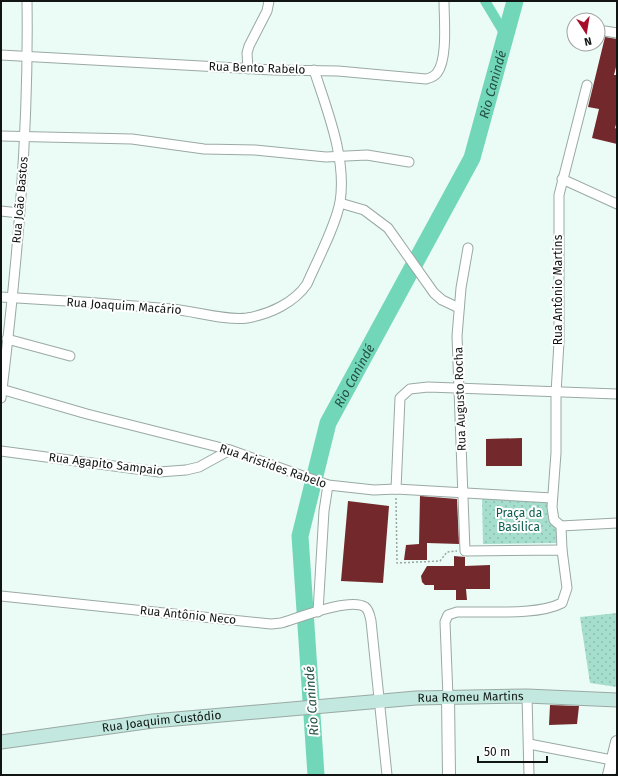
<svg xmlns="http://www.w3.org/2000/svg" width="618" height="776" viewBox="0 0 618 776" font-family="'Fira Sans',sans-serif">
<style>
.park{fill:url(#park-dots)}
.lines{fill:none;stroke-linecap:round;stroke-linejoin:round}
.canal{stroke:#72d7b9;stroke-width:10}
.river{stroke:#72d7b9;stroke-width:17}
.building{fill:#73292c}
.minor-casing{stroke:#9aa9a4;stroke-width:11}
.tertiary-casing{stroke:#9aa9a4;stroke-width:14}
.secondary-casing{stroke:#9aa9a4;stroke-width:15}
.path{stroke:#9aa6a2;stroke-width:1.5;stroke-dasharray:2 2;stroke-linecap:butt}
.minor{stroke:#fff;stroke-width:9}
.tertiary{stroke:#fff;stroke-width:12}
.secondary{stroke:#c3e8df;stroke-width:13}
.labels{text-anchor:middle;stroke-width:4;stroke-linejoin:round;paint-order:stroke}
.street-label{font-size:12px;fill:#111614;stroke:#fff}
.park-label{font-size:12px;fill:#0b604d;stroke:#fff}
.water-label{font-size:13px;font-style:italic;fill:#245043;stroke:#fff}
</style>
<defs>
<pattern id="park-dots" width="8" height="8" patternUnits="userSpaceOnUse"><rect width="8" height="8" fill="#a5decc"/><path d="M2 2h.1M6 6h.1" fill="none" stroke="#8dbeae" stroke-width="1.8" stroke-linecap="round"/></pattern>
</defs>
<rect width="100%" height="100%" fill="#ebfbf5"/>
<!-- park -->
<g class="park">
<path d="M482,496H556V543L483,544Z"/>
<path d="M617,613V687L590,683L580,617Z"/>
</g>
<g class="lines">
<!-- canal -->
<path class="canal" d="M485,1L506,36"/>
<!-- river -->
<path class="river" id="s1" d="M316,775L300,536L328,423L472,158L515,1"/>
</g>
<!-- building -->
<g class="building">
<path d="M605,37L617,39V63L614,75H617V121L615,128L617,129V144L592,138L599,109L588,107Z"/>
<path d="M522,438V466H486V439Z"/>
<path d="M420,496L457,499L459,544L427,543V560H404L406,545L419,544Z"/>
<path d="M348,501L389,506L383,583L341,581Z"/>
<path d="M454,556L465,557V566L490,565V589H466L467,600H456V590H434V585H425L422,582L421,576L427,566H454Z"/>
<path d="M550,705L579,706L577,724L549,725Z"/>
</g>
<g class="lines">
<defs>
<g id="minor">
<path d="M605,31L617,33"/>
<path d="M1,55L273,70L338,71L426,79C430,78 434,77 437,73C448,59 444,19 444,1"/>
<path d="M248,69L247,53L249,46L267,11L269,1"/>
<path d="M1,136L132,139L204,149L255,150L326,157L367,155L409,162"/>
<path d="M562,179L617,204"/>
<path d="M340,203L364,210L388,228L434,293L442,300L459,308"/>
<path d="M1,211L19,213"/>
<path d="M1,297C58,300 115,304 172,309C194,311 226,321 247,318C270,314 294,303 307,284C317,261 336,225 340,202C347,159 327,110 314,70"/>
<path d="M7,339L70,356"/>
<path d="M1,389L87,414L230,450L328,485L374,490L396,489L552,498"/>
<path d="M1,398C17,266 29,134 27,1"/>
<path d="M1,451L159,472L186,470L199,467L230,450"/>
<path d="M396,489L400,398L410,389L428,387L617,394"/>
<path d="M561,526L617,523"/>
<path d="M562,550L561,526L554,520L552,507L556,453V393L559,342V195L587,85"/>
<path d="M1,596L271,624L281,623C298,618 350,597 365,607C369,610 370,616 371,621L387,775"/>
<path d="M318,612L324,511L328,485"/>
<path d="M527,696L529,775"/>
<path d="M448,697L445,622L448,615L457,612C486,611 537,616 562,603L567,588L562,550L465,551L457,336L461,288L468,248"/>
<path d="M529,744L617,761"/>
</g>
<g id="tertiary">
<path d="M448,697L449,775"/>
<path d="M609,775L617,742"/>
</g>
<g id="secondary">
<path id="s2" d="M1,742L153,721L416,698L527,696L617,700"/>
</g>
</defs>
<!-- minor casing -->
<use href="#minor" class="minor-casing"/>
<!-- tertiary casing -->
<use href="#tertiary" class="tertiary-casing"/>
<!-- secondary casing -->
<use href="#secondary" class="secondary-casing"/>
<!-- path -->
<path class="path" d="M396,498L397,563L440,561L447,552L457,551"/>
<!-- minor -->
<use href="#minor" class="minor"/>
<!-- tertiary -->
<use href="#tertiary" class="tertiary"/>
<!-- secondary -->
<use href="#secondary" class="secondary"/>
</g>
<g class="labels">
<!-- street labels -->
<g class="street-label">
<text transform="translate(257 68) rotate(2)" y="4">Rua Bento Rabelo</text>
<text transform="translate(20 200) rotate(-85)" y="4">Rua João Bastos</text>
<text transform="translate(558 290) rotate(-90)" y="4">Rua Antônio Martins</text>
<text transform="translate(124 306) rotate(4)" y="4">Rua Joaquim Macário</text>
<text transform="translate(460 399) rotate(-92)" y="4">Rua Augusto Rocha</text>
<text transform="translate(106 464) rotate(7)" y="4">Rua Agapito Sampaio</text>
<text transform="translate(273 466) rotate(19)" y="4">Rua Aristides Rabelo</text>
<text transform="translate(188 615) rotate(6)" y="4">Rua Antônio Neco</text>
<text dy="4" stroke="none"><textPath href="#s2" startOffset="472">Rua Romeu Martins</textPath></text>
<text dy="4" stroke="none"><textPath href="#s2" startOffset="162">Rua Joaquim Custódio</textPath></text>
</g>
<!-- park labels -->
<g class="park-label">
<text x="519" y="517">Praça da<tspan x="519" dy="14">Basílica</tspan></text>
</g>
<!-- water labels -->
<g class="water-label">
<text dy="5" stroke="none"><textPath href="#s1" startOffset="734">Rio Canindé</textPath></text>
<text dy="5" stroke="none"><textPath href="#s1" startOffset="410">Rio Canindé</textPath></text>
<text transform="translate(311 701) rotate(-94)" y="5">Rio Canindé</text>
</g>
</g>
<!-- border -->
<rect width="618" height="776" fill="none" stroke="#111614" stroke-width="4"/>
<!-- north arrow -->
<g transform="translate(586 32) rotate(168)"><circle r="19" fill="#ffffff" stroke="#a0a2a1"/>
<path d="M0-3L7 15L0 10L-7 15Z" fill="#a70d2a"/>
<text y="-6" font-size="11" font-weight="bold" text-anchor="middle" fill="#111614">N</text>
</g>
<!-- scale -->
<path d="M478 756v6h69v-6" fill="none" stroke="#111614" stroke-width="2"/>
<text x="484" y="756" font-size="12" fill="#111614" stroke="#ffffff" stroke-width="3" paint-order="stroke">50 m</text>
</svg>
